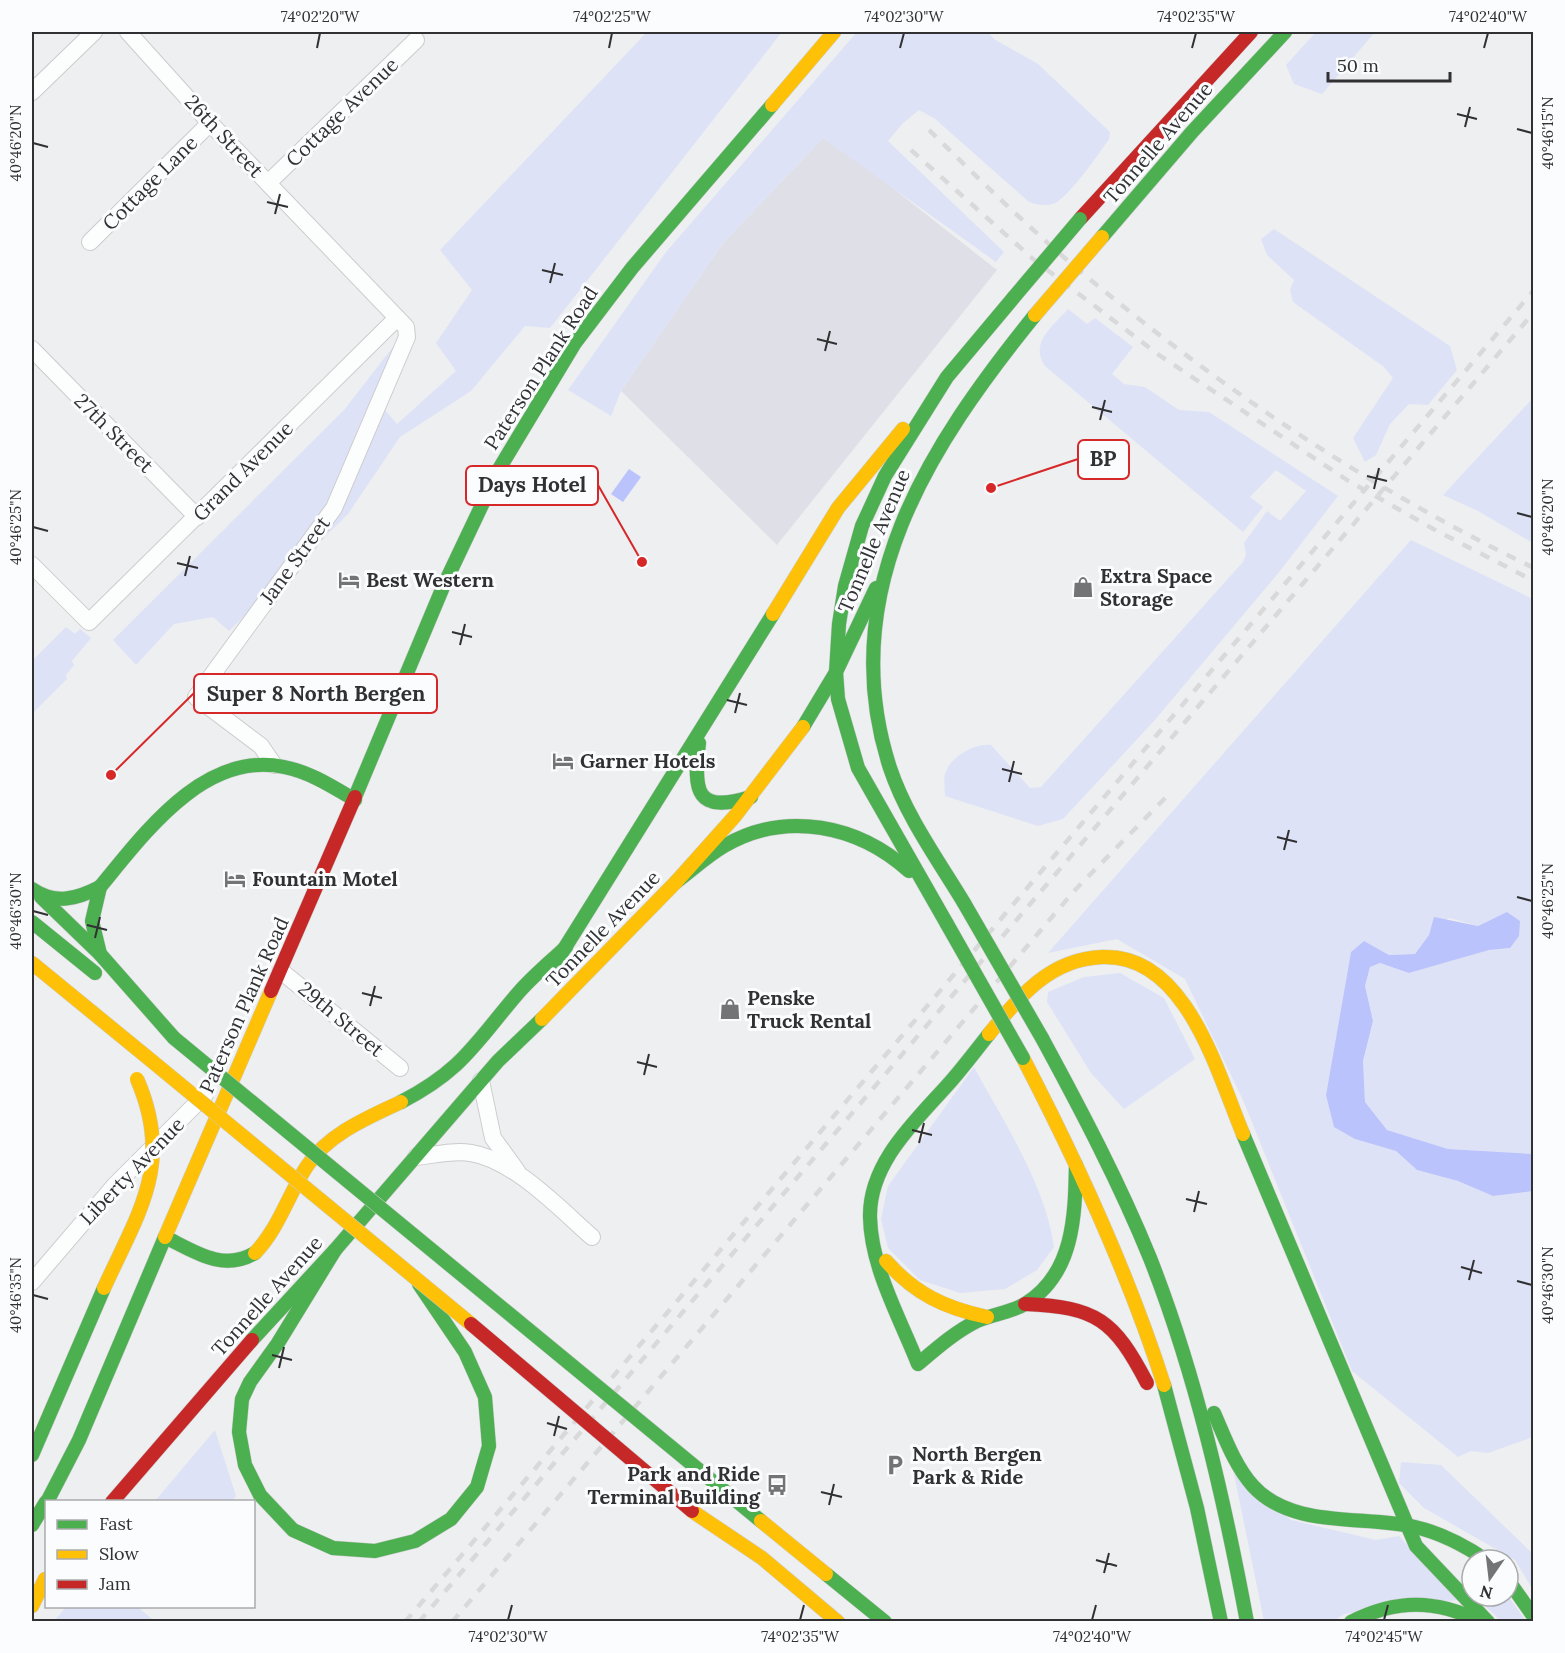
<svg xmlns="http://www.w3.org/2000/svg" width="1565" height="1653" viewBox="0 0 1565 1653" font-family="Lora,serif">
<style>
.built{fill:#dfe0e7}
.green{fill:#dee2f6}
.water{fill:#bac3fb}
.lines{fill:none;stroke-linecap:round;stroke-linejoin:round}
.street-casing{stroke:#ccccce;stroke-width:18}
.fast-casing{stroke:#ccccce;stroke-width:15}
.slow-casing{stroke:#ccccce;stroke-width:15}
.jam-casing{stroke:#ccccce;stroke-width:15}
.street{stroke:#fcfdfd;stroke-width:16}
.fast{stroke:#4caf50;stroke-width:14}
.slow{stroke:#ffc107;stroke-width:14}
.jam{stroke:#c62828;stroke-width:14}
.rail{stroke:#d9d9da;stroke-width:4.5;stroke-dasharray:10 10;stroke-linecap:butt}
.fast-bridge-casing{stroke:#ccccce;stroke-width:15;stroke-linecap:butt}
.slow-bridge-casing{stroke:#ccccce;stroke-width:15;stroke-linecap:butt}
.jam-bridge-casing{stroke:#ccccce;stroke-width:15;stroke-linecap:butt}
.fast-bridge{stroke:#4caf50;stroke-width:14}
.slow-bridge{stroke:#ffc107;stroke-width:14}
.jam-bridge{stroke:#c62828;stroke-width:14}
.ticks{fill:none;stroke:#313133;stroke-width:2}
.labels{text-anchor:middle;stroke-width:6;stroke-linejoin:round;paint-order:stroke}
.street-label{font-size:20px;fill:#313133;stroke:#fbfcfe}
.poi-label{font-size:20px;font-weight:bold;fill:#313133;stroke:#fbfcfe;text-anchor:start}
.leader{fill:none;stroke:#d62828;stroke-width:2}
.callout-dot{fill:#d62828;stroke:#fbfcfe;stroke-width:2}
.callout{fill:#fbfcfe;stroke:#d62828;stroke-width:2}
.callout-label{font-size:21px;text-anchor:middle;font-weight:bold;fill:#313133}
.neatline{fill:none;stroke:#313133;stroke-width:2}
.ticks-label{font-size:15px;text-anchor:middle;fill:#313133}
</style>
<rect width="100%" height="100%" fill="#eeeff1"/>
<!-- built -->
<path class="built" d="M823,138L866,167L997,270L777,545L621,391L723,243Z"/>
<!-- green -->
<g class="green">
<path d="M647,32H782L550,328L525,326L471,391L400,437L348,514L229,631L213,617L174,624L136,665L113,640L344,410L396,343L384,409L397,424L456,371L436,343L472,290L440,250Z"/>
<path d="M857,32H988L994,39L1038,64L1110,132L1109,139C1098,155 1072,192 1057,202C1048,207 1038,205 1029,202L934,118L919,110L902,124L888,141L1004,252L996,262L823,138L723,243L621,391L611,416L568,390L666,252Z"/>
<path d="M1316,32H1375L1322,94L1294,84L1286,65Z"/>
<path d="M1274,229L1450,346L1457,370L1428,405L1409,404L1390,424L1376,455L1365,462L1353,438L1393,378L1384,367L1293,302L1290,290L1294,280L1267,255L1261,239Z"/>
<path d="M1068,309L1087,324L1095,318L1133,347L1112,374L1124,384L1145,387L1179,410L1209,412L1338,496L1280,571L1154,721L1063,819L1038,826L945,796C945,789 943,777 946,771C953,755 976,743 991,745L1030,788L1041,787L1243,562L1246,554L1244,543L1267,511L1280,521L1306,491L1276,470L1250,497L1263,507L1243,532L1045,366C1029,343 1053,326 1068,309Z"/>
<path d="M1533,398V543L1478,511L1443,495Z"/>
<path d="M1411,540L1533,599V1154L1448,1149L1387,1130L1365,1102L1363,1061L1373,1021L1365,986L1370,967L1380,963L1409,973L1489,950L1510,948L1490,920L1478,926L1449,918L1429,935L1415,954L1389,955L1364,941L1351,952L1326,1095L1355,1139L1396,1151L1417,1170L1458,1181L1493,1196L1533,1191V1437L1488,1453L1471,1451L1458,1457L1352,1371L1243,1100L1185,979L1117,939L1048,953Z"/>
<path d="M66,627L75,634L80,629L91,638L72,661L74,665L66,675L67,679L32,714V661Z"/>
<path d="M1120,973L1164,998L1195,1059L1124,1109L1091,1073L1047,1002L1048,992L1084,977Z"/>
<path d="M974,1067C1004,1123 1045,1183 1054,1247L1037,1270L1005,1289L960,1293L920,1280L888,1248L881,1219L888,1186Z"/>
<path d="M215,1430L236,1496L232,1501H155Z"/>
<path d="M1401,1462L1441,1465L1533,1554V1590L1515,1560L1424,1508L1399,1483Z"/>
<path d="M1233,1469L1291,1520L1376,1540L1399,1536L1457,1600L1344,1614L1334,1621H1264Z"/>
<path d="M1475,1596H1508L1526,1621H1501Z"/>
<path d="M67,1606L142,1607L140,1609L152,1619L150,1622L54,1621Z"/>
</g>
<!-- water -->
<g class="water">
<path d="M629,469L641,477L623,502L611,494Z"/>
<path d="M1507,912L1520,921L1519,936L1510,948L1489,950L1409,973L1380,963L1370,967L1365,986L1373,1021L1363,1061L1365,1102L1387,1130L1448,1149L1533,1154V1191L1493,1196L1458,1181L1417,1170L1396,1151L1355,1139L1334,1127L1326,1095L1351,952L1364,941L1389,955L1415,954L1429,935L1434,917L1478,926Z"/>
</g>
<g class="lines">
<defs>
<g id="street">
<path d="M128,32L210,123L406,327L407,337L334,508L196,697L261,746L274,765"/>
<path d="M32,92L94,32"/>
<path d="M268,183L416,40"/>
<path d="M90,242L210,123"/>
<path d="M32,349L197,517"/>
<path d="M32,565L89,622L397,318"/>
<path d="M281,971L400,1068"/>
<path d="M481,1081L493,1138L517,1171"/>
<path d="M416,1157C434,1155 453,1150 471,1153C514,1160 560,1209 592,1237"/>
<path d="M32,1282L115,1185L205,1095"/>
</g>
<g id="fast">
<path d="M1102,237L1192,132L1285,32"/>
<path d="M803,727L836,672L876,588"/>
<path d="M699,743C693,792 696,814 751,797"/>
<path d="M355,797L443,587L499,469L575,343L632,268L772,105"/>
<path d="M676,882C692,870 707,856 724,846C786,810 858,825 909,871"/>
<path d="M100,887C144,834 204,750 284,767C310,772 333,787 355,800"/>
<path d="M100,887L92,921L100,954"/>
<path d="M32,889C55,905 77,899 100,887"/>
<path d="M41,897L100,954L174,1038"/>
<path d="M964,903C938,860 906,816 890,768C833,593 929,446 1035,315"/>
<path d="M32,922L95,973"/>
<path d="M947,924L858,768L838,699L836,672L839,624L845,586L862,526L885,476L947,377L1014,297"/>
<path d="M556,962L773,614"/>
<path d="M989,1034C977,1049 965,1065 952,1080C918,1119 869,1161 870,1217C871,1268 900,1318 918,1364C937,1348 955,1332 977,1321C993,1314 1010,1313 1025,1304C1074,1274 1075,1216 1076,1165"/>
<path d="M1042,1038C1081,1110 1119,1182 1150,1258C1196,1375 1224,1499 1247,1622"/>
<path d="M401,1102C463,1070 475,1043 519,992C533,976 550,962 566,947"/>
<path d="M1243,1134L1416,1546L1488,1622"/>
<path d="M335,1250L278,1343L250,1382L242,1399L239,1432L245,1465L260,1495L293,1530L333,1548L375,1551L415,1541L451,1519L477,1487L489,1446L485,1397L465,1352L419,1284"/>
<path d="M252,1340L335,1250L498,1061L542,1019"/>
<path d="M1164,1385L1197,1508L1221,1622"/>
<path d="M1214,1413C1225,1438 1235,1466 1253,1486C1292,1529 1364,1515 1415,1527C1441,1533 1464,1545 1486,1560"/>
<path d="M32,1455L104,1288"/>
<path d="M47,1502L79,1440L165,1237C195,1252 223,1272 255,1253"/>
<path d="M32,1525L46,1502"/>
<path d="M826,1574L885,1622"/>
<path d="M1508,1580L1534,1617"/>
<path d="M1351,1622C1396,1599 1436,1599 1481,1622"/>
</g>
<g id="slow">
<path d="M772,105L834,32"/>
<path d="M773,614L838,508L903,429"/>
<path d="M32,963L153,1062"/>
<path d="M542,1019L676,882L735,816L803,727"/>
<path d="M989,1034C1020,996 1050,959 1102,957C1186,953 1217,1072 1243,1134"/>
<path d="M1023,1058C1078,1164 1128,1272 1164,1385"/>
<path d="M165,1237L271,991"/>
<path d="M255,1253C279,1228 288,1195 307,1166C328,1134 367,1118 401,1102"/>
<path d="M886,1261C915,1294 945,1308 987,1317"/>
<path d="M692,1511L762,1558L838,1622"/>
<path d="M32,1606L45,1579"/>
</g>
<g id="jam">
<path d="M1080,219L1251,32"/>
<path d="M271,991L355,797"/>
<path d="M1025,1304C1097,1307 1114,1320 1147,1383"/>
<path d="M112,1502L252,1340"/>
</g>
</defs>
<!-- street casing -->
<use href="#street" class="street-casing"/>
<!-- fast casing -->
<use href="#fast" class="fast-casing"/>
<!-- slow casing -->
<use href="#slow" class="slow-casing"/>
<!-- jam casing -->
<use href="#jam" class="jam-casing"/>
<!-- street -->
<use href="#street" class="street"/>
<!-- fast -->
<use href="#fast" class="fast"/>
<!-- slow -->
<use href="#slow" class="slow"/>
<!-- jam -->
<use href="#jam" class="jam"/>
<!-- rail -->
<g class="rail">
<path d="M929,130C985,185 1042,241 1103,290C1236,399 1379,493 1534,568"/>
<path d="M911,150L1033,259L1159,355L1347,480L1437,531L1534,581"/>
<path d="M405,1622L1534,290"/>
<path d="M419,1622L1534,312"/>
<path d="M452,1622L1075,890L1172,791"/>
</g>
<defs>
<g id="fast-bridge">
<path d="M1014,297L1080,219"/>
<path d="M964,903L1042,1038"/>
<path d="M947,924L1023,1058"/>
<path d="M174,1038L761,1521"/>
</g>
<g id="slow-bridge">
<path d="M1035,315L1102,237"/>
<path d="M153,1062L471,1324"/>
<path d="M104,1288C139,1211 174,1164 137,1079"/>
<path d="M761,1521L826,1574"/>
</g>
<path id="jam-bridge" d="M471,1324L692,1511"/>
</defs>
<!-- fast-bridge casing -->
<use href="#fast-bridge" class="fast-bridge-casing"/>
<!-- slow-bridge casing -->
<use href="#slow-bridge" class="slow-bridge-casing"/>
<!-- jam-bridge casing -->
<use href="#jam-bridge" class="jam-bridge-casing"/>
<!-- fast-bridge -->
<use href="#fast-bridge" class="fast-bridge"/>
<!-- slow-bridge -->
<use href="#slow-bridge" class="slow-bridge"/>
<!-- jam-bridge -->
<use href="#jam-bridge" class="jam-bridge"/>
</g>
<!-- ticks -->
<path class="ticks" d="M317,48L320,33M609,48L612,33M900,48L904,33M1192,48L1196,33M1484,48L1488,33M1457,114L1477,119M1465,127L1470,107M1517,129L1532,133M33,143L48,147M267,202L288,207M275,214L280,194M542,270L563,275M550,283L555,263M817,339L837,344M825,351L830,331M1092,407L1112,412M1100,420L1105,400M1367,476L1387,481M1374,489L1379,468M1517,513L1532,517M33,527L48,531M177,563L198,568M185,576L190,556M452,632L472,637M460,645L465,624M727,700L747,705M735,713L740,693M1002,769L1022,774M1009,782L1014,761M1277,837L1297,842M1284,850L1289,830M1517,897L1532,901M33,911L48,915M87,925L107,930M95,938L100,917M362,993L382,998M370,1006L375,986M637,1062L657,1067M644,1075L649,1054M912,1130L932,1135M919,1143L924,1123M1186,1199L1207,1204M1194,1212L1199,1191M1461,1267L1482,1273M1469,1280L1474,1260M1517,1281L1532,1285M33,1295L48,1299M272,1355L292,1360M279,1368L284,1347M547,1423L567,1429M554,1436L559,1416M821,1492L842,1497M829,1505L834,1484M1096,1560L1117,1566M1104,1573L1109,1553M508,1620L512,1605M800,1620L804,1605M1092,1620L1096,1605M1384,1620L1388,1605"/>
<!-- icons -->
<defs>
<symbol id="hotel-bare" viewBox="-9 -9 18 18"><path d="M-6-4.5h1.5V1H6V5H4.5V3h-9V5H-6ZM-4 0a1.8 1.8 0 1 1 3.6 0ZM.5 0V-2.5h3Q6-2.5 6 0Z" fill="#737476" stroke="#fbfcfe" stroke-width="2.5" paint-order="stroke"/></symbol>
<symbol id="shop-bare" viewBox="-9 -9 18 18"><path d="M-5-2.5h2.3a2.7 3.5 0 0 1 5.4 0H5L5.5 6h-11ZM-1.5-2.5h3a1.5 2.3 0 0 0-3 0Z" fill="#737476" stroke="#fbfcfe" stroke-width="2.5" paint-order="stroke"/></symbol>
<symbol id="parking-bare" viewBox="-9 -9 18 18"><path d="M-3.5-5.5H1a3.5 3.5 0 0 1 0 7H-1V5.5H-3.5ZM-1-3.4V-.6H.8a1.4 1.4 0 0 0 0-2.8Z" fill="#737476" stroke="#fbfcfe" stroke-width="2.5" paint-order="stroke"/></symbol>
<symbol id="bus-bare" viewBox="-9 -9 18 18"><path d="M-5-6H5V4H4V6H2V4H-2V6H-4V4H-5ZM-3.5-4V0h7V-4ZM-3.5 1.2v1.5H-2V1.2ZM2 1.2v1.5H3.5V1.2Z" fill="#737476" stroke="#fbfcfe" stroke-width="2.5" paint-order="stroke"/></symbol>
</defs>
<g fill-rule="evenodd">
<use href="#hotel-bare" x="334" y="565" width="30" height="30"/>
<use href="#shop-bare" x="1068" y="572" width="30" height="30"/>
<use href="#hotel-bare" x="548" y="746" width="30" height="30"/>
<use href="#hotel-bare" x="220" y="864" width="30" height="30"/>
<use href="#shop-bare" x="715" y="994" width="30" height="30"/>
<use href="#parking-bare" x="880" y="1450" width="30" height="30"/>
<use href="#bus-bare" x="762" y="1470" width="30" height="30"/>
</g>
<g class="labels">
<!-- street labels -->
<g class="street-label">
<text transform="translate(342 112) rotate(-44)" y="7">Cottage Avenue</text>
<text transform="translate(224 136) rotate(47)" y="7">26th Street</text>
<text transform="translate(1158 143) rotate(-49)" y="7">Tonnelle Avenue</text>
<text transform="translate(150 183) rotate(-45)" y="7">Cottage Lane</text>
<text transform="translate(541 368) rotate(-57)" y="7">Paterson Plank Road</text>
<text transform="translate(114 433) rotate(45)" y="7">27th Street</text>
<text transform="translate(243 471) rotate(-45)" y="7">Grand Avenue</text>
<text transform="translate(874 541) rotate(-67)" y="7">Tonnelle Avenue</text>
<text transform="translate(295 560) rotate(-54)" y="7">Jane Street</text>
<text transform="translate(603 929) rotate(-46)" y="7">Tonnelle Avenue</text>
<text transform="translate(244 1005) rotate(-66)" y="7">Paterson Plank Road</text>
<text transform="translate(341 1019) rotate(40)" y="7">29th Street</text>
<text transform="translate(132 1171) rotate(-46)" y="7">Liberty Avenue</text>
<text transform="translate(267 1296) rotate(-48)" y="7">Tonnelle Avenue</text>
</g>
<!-- poi labels -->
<g class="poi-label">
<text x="1100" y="583">Extra Space<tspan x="1100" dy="23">Storage</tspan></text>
<text x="366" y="587">Best Western</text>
<text x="580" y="768">Garner Hotels</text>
<text x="252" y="886">Fountain Motel</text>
<text x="747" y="1005">Penske<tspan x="747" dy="23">Truck Rental</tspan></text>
<text x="912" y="1461">North Bergen<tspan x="912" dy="23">Park &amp; Ride</tspan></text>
<text x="760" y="1481" text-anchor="end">Park and Ride<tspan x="760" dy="23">Terminal Building</tspan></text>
</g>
</g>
<!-- callouts -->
<path class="leader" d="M991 488L1078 459M642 562L598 485M111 775L194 693"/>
<g class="callout-dot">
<circle cx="991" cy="488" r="6"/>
<circle cx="642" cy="562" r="6"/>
<circle cx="111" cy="775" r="6"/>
</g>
<g class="callout">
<rect x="1078" y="440" width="51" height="39" rx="6"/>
<rect x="466" y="466" width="132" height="39" rx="6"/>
<rect x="194" y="674" width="243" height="39" rx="6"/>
</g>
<g class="callout-label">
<text x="1103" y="466">BP</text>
<text x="532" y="492">Days Hotel</text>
<text x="316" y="701">Super 8 North Bergen</text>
</g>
<!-- border -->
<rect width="1565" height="1653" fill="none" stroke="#fbfcfe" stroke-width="66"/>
<!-- legend -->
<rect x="45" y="1500" width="210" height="108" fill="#fbfcfe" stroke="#aaabad" stroke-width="1.5"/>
<rect x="57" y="1520" width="30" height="9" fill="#4caf50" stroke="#aaabad" stroke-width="1.5"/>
<text x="99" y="1530" font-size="18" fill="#313133">Fast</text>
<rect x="57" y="1550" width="30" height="9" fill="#ffc107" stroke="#aaabad" stroke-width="1.5"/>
<text x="99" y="1560" font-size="18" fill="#313133">Slow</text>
<rect x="57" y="1580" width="30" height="9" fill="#c62828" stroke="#aaabad" stroke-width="1.5"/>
<text x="99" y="1590" font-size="18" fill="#313133">Jam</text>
<!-- north arrow -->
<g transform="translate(1490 1578) rotate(194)"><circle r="28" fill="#fbfcfe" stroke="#aaabad" stroke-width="1.5"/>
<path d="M0-4.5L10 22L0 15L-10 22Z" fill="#737476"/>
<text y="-9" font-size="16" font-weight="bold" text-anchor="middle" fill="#313133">N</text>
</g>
<!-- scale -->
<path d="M1328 72v9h122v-9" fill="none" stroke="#313133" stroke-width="3"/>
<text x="1337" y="72" font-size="18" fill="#313133" stroke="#fbfcfe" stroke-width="4.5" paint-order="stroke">50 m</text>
<rect x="33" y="33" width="1499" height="1587" class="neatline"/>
<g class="ticks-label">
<text x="320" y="22">74°02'20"W</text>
<text x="612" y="22">74°02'25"W</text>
<text x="904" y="22">74°02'30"W</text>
<text x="1196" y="22">74°02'35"W</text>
<text x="1488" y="22">74°02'40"W</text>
<text transform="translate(1548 133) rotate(-90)" y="5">40°46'15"N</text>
<text transform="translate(16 143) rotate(-90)" y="5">40°46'20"N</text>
<text transform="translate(1548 517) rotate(-90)" y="5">40°46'20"N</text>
<text transform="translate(16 527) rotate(-90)" y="5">40°46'25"N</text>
<text transform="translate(1548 901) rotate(-90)" y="5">40°46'25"N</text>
<text transform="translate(16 911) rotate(-90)" y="5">40°46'30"N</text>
<text transform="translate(1548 1285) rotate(-90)" y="5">40°46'30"N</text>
<text transform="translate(16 1295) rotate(-90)" y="5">40°46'35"N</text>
<text x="508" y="1642">74°02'30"W</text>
<text x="800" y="1642">74°02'35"W</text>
<text x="1092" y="1642">74°02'40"W</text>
<text x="1384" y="1642">74°02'45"W</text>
</g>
</svg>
